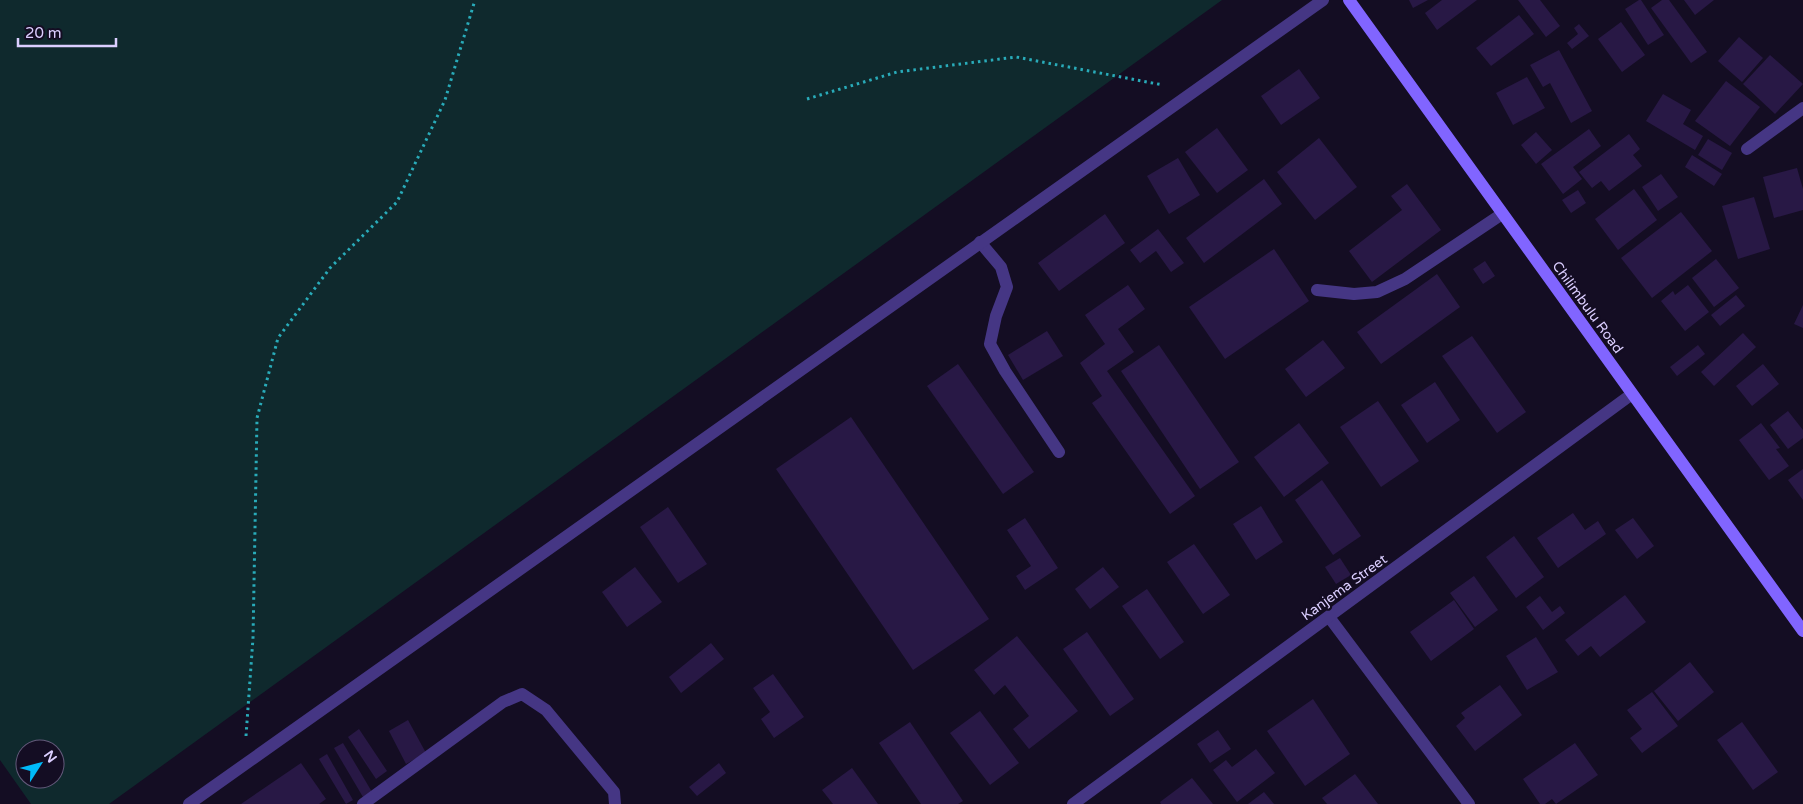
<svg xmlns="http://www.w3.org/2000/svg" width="1803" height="804" viewBox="0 0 1803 804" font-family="'Varela Round',sans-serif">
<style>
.green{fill:#0f292d;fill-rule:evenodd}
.building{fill:#281845}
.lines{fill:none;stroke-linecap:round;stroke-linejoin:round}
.path{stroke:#29abb9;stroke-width:3;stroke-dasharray:2.5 4;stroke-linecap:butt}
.lane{stroke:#453684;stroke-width:12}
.street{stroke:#453684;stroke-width:12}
.secondary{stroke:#8165ff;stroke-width:12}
.labels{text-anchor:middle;stroke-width:4.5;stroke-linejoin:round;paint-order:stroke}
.street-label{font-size:14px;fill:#dbceff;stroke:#140d23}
</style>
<rect width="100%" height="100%" fill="#140d23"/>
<!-- green -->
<path class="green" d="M0,0H1222L109,804H31L0,760ZM25,749H55V779H25Z"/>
<!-- building -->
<g class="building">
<path d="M1409,0H1428L1413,8Z"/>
<path d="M1442,0H1477L1437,30L1425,13Z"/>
<path d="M1518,0H1540L1560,26L1546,37Z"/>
<path d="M1639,0H1641L1664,35L1648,45L1625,9Z"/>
<path d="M1662,0H1669L1707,52L1691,63L1651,8Z"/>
<path d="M1684,0H1714L1695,15Z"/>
<path d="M1519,15L1534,34L1491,66L1476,48Z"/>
<path d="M1621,22L1645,55L1622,72L1598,39Z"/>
<path d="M1579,24L1589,36L1572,49L1567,43L1578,34L1574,28Z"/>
<path d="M1739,37L1763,58L1742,82L1718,61Z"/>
<path d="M1559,50L1592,111L1571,123L1550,83L1543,87L1530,65Z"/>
<path d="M1770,55L1803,84L1775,114L1743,84Z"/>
<path d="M1299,69L1320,98L1281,125L1261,96Z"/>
<path d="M1527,77L1545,108L1513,125L1496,93Z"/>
<path d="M1726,81L1760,107L1730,146L1695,121Z"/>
<path d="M1663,94L1691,110L1683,124L1703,136L1695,150L1646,121Z"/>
<path d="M1217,128L1248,170L1217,193L1185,152Z"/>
<path d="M1589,129L1601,146L1573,167L1582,179L1563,194L1541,164Z"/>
<path d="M1536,132L1552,150L1536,164L1521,145Z"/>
<path d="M1629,134L1640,149L1633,155L1642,166L1609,191L1601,181L1592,188L1579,172Z"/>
<path d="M1319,138L1357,187L1315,220L1277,172Z"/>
<path d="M1708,139L1732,153L1722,170L1698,155Z"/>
<path d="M1692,155L1722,174L1714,186L1685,167Z"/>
<path d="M1178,158L1200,195L1169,214L1147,176Z"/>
<path d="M1797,168L1803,189V210L1774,218L1763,177Z"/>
<path d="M1661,174L1678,197L1658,211L1642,187Z"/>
<path d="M1264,179L1282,204L1204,263L1186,238Z"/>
<path d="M1407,184L1441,230L1372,282L1349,251L1402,210L1391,196Z"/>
<path d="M1634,189L1657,220L1618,250L1595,219Z"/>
<path d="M1578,190L1586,203L1571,213L1562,200Z"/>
<path d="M1754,197L1770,249L1738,259L1722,206Z"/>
<path d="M1681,212L1712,251L1652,298L1621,258Z"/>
<path d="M1105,214L1125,243L1059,291L1038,263Z"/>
<path d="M1158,229L1184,263L1171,272L1156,251L1140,263L1130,250Z"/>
<path d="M1274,249L1309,301L1225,359L1189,307Z"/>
<path d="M1716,259L1739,288L1714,307L1692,278Z"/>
<path d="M1485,261L1495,276L1483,284L1473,269Z"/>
<path d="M1437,274L1460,307L1381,364L1357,332Z"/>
<path d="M1128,285L1145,309L1118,329L1134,352L1107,371L1195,496L1170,514L1092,403L1102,396L1080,363L1105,344L1085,315Z"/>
<path d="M1688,285L1709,312L1685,331L1661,301L1673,291L1675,295Z"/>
<path d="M1736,295L1745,306L1720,326L1711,315Z"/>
<path d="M1803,305V328L1794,324Z"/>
<path d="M1047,331L1063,356L1023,380L1008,355Z"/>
<path d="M1743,333L1756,347L1714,386L1701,372Z"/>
<path d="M1472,336L1526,412L1497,433L1442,356Z"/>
<path d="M1323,340L1345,368L1306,397L1285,369Z"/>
<path d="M1159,345L1239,462L1200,489L1121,371Z"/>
<path d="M1698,345L1705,354L1677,376L1670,367Z"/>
<path d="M958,364L1034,472L1003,494L927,386Z"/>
<path d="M1763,364L1779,384L1752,406L1736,386Z"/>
<path d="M1435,382L1460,420L1427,443L1401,405Z"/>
<path d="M1378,401L1419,461L1381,487L1340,427Z"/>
<path d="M1788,411L1803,430V438L1788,449L1770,425Z"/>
<path d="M851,417L989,619L913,670L776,469Z"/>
<path d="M1299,423L1329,463L1284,497L1254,457Z"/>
<path d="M1761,423L1780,448L1776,449L1789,466L1769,480L1739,440Z"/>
<path d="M1803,469V500L1788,480Z"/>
<path d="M1322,480L1361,536L1333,555L1295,500Z"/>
<path d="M1261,506L1283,542L1256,560L1233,524Z"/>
<path d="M668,507L707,564L678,583L640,527Z"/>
<path d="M1573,513L1585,530L1598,521L1606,534L1558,568L1537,538Z"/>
<path d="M1025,518L1058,568L1025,590L1016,576L1031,566L1007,530Z"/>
<path d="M1633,518L1654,546L1637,559L1615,530Z"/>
<path d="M1514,536L1544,577L1516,598L1486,557Z"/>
<path d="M1194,544L1230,595L1203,614L1167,562Z"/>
<path d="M1340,558L1351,575L1336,584L1325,567Z"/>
<path d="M635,567L662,602L627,627L602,592Z"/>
<path d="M1103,567L1119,587L1090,609L1075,589Z"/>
<path d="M1474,576L1498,610L1475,627L1450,593Z"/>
<path d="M1147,589L1184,642L1160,659L1122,606Z"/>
<path d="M1625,595L1646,622L1600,657L1591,646L1578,656L1565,640Z"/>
<path d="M1540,596L1552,612L1560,606L1565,613L1543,630L1526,607Z"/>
<path d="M1454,600L1474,629L1431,661L1410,632Z"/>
<path d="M1087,632L1134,699L1110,716L1063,649Z"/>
<path d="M1017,636L1078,711L1029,749L1013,729L1029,716L1005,685L994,695L974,670Z"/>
<path d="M1536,637L1558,672L1527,690L1506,656Z"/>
<path d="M711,643L724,659L681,693L669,677Z"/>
<path d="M1690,662L1714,692L1678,721L1654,691Z"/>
<path d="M773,674L804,717L774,738L761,719L770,712L753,688Z"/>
<path d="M1500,685L1522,715L1475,751L1456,726L1465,718L1461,713Z"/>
<path d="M1652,692L1678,726L1642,753L1630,738L1642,729L1627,710Z"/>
<path d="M1313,699L1350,754L1305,786L1267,731Z"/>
<path d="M980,711L1019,763L990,785L950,733Z"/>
<path d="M408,720L426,753L406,764L389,731Z"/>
<path d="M910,722L963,801L958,804H921L879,743Z"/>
<path d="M1742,722L1778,772L1753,790L1717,740Z"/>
<path d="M359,729L387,771L376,779L348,737Z"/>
<path d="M1218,730L1231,749L1210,763L1197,744Z"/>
<path d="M343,743L372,792L363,797L334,748Z"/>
<path d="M1575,743L1598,775L1556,804L1552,799L1545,804H1540L1523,779Z"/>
<path d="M1256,749L1275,773L1237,802L1213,770L1226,760L1232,767Z"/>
<path d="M327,754L353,800L346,804L319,759Z"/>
<path d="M301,763L326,799L319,804H241Z"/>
<path d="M719,763L726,773L697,796L689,787Z"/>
<path d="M852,768L878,804H833L822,790Z"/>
<path d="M1355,774L1378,804H1327L1322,798Z"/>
<path d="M1192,778L1213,804H1161L1160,802Z"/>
<path d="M1264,792L1274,804H1248Z"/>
</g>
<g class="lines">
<!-- path -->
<g class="path">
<path d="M807,99L897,72L1016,57L1163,85"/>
<path d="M246,736L253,638L257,418L278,338L330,268L397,202L445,100L475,0"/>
</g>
<!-- lane -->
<g class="lane">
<path d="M980,242L1001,267L1007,287L996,316L990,344L1005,371L1059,452"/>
<path d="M363,804L503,702L522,694L546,710L614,792L615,804"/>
</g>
<!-- street -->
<g class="street">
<path d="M1747,149L1803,108"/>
<path d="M1317,290L1354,294L1377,292L1405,279L1502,214"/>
<path d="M1329,617L1469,804"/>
<path d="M189,804L1323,0"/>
<path d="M1073,804L1632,394"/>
</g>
<!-- secondary -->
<path class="secondary" d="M1349,0L1803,631"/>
</g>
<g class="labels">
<!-- street labels -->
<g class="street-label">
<text transform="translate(1588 307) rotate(54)" y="5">Chilimbulu Road</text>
<text transform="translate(1344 587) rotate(-36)" y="5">Kanjema Street</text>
</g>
</g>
<!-- north arrow -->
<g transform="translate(40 764) rotate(54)"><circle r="24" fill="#140d23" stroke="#645a7b"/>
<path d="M0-4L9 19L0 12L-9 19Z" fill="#00baf9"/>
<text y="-8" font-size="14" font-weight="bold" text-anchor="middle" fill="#dbceff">N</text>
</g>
<!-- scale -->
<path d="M18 38v8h98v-8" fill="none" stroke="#dbceff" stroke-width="2.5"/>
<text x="25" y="38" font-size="15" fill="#dbceff" stroke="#140d23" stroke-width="4" paint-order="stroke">20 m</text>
</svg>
